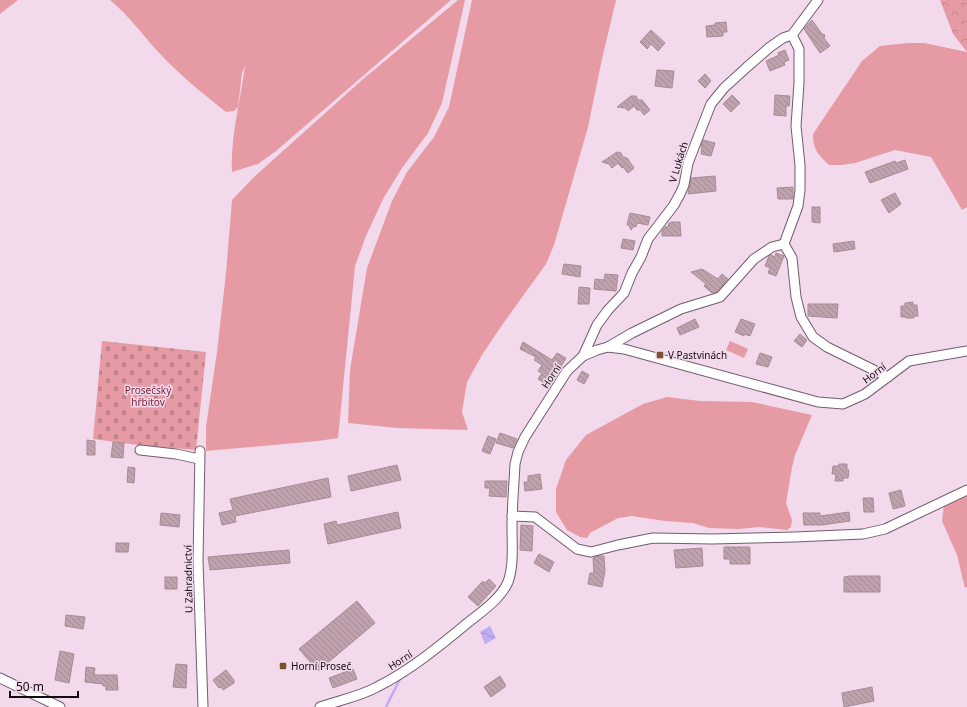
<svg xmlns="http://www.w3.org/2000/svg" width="967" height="707" viewBox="0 0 967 707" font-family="'Noto Sans',sans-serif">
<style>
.grass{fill:#e69ba4}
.forest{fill:url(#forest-crowns)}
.cemetery{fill:url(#cemetery-stones)}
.water{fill:url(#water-waves)}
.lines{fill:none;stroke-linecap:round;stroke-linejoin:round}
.stream{stroke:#beacf5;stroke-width:2.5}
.building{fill:url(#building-back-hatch);stroke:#a78b96}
.minor-casing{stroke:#725c6e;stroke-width:11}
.minor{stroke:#fff;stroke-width:9}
.poi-dot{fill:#77542c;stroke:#f2d9ec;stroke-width:1.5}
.labels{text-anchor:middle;stroke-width:3;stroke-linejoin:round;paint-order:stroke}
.street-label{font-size:10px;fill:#130b12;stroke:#f2d9ec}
.poi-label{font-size:10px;fill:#130b12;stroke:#f2d9ec;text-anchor:start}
.park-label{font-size:10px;fill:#7b1e34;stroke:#f2d9ec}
</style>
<defs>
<pattern id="forest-crowns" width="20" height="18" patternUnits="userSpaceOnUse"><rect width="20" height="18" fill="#e69ba4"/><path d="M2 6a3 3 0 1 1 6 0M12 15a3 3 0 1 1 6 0" fill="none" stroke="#c4848c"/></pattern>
<pattern id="cemetery-stones" width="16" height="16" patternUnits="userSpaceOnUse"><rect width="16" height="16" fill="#e69ba4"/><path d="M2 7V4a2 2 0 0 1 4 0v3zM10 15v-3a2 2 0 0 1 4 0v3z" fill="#c4848c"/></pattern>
<pattern id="water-waves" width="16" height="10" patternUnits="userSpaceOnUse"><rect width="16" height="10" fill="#beacf5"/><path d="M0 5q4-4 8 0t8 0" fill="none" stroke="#a293d1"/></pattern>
<pattern id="building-back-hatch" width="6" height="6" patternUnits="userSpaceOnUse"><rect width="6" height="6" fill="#bfa2ae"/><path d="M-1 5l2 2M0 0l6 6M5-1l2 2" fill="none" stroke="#a38a95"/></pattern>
</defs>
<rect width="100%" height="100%" fill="#f2d9ec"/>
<!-- grass -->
<g class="grass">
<path d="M0,0H18L0,14Z"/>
<path d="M110,0H451L276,151L258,164L232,172C230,138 241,99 245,65L242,73L238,107L234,111L226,112C205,95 184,79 165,59C146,40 131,17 110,0Z"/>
<path d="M458,0H465L442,103L428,133L402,168L383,199L366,236L355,266L338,438L318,441L206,451V427L217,352L226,273L232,200L253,178L362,80Z"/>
<path d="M472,0H616L602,59L588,127L554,245L546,264L500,328L482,355L467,382L462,412L468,430L397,428L348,423L350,370L367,268L392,201L407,172L434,137L449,107Z"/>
<path d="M908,43H924L967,52V207L962,210L931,157L895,150L855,163L841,165H829C818,154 813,150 813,134L862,61L880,46Z"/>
<path d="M730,341L748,349L744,358L726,350Z"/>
<path d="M667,397L700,401L752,402L812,415L795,455L792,467L786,503L792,520L791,527L787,530L759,527L739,529L709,528L693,523L665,521L632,516L618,518L590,533L587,538L580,537L567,530L556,512V489L566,460L586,435L643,404Z"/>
<path d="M967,493V587L965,588L957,555L942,521L944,505Z"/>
</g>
<!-- forest -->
<path class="forest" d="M940,0H967V52L953,34Z"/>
<!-- cemetery -->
<path class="cemetery" d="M102,341L206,352L196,450L138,445L93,439Z"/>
<!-- water -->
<path class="water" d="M490,626L496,638L485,644L480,632Z"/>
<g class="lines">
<!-- stream -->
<path class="stream" d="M386,707L401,677"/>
</g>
<!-- building -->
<g class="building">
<path d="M812,20L822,34L825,35L824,38L830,46L820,53L804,29Z"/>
<path d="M726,22L727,32H723V36L707,37L706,26L715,25V23Z"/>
<path d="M651,30L665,43L658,51L651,44L647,49L640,42Z"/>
<path d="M785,50L789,60L784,62L785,65L770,71L766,61L779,55L778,53Z"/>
<path d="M657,70L674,71L672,88L655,86Z"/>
<path d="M705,74L711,81L705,88L698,81Z"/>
<path d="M732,95L740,103L731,112L723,104Z"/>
<path d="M775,95L790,96L789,106H786V116L774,115Z"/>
<path d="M631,96H636L638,100H642L650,110L644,115L640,110H637L634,106L628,111L625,108L617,107Z"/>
<path d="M703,140L715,143L711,156L701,154L702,148L701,147Z"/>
<path d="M617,152L621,153L623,157L627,158L634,168L628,173L624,168L621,167L618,163L612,168L609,164L602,162Z"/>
<path d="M905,160L908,169L870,183L865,172L895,161L896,163Z"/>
<path d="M715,176L716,191L688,194L691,178Z"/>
<path d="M793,187V199H778L777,188Z"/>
<path d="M895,193L901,204L889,213L881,200Z"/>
<path d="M812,207H820V223L812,222Z"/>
<path d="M630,213L650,217L648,225L637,223L636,227L634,226L631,230L629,225H627Z"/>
<path d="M671,222H680L681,236H662V231L665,227H668L669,223H671Z"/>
<path d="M623,239L635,241L633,250L621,248Z"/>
<path d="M854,241L855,249L834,252L833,244Z"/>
<path d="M776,253L784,256L776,276L768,273L770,268L765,266L769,256L771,255L775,257Z"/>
<path d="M564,264L581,266L580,277L562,274Z"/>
<path d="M702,269L718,279L722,274L728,279L717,292L712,293L704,286L706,284L691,272Z"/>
<path d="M605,274L618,275L616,291L594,289L595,279L604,280Z"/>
<path d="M579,287L590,288L589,304H578Z"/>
<path d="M913,302V305H917L918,316H914V318H906V317H901V306H905V303Z"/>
<path d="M808,304H838L837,318L808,316Z"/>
<path d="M695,319L699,327L680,335L677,328Z"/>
<path d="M741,319L755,324L750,336L744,334V336L735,332Z"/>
<path d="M800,334L807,340L802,347L794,341Z"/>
<path d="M523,342L552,360L557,353L566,358L549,386L538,379L542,373L538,371L542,365L534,360L536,357L520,349Z"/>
<path d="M760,353L772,357L768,367L756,364Z"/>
<path d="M582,371L589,375L584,384L577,380Z"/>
<path d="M500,433L517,439L513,448L496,443Z"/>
<path d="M488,436L496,439L490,454L482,451Z"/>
<path d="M87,440L95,441V455H87Z"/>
<path d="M113,442L124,443L123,458L111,457Z"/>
<path d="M839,464H847V470H849L848,478H843V481H835L836,474H832L833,466H838Z"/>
<path d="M397,465L401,480L351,491L348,476Z"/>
<path d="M128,467L135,468L134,483L127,482Z"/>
<path d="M540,474L542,489L525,491L524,482H528V476Z"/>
<path d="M328,478L331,497L235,516L236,522L222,525L219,513L233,510L230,499Z"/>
<path d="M485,481H507L506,497L489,496L490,488H485Z"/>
<path d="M901,490L905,506L893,509L889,493Z"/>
<path d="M863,498H873L874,512H864Z"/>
<path d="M398,512L401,528L328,544L324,524L336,521L337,525Z"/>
<path d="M849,512L850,521L822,525H804L803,513H820V516Z"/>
<path d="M161,513L180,515L179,527L160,525Z"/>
<path d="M521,525L533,526L532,551L520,550Z"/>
<path d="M116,543H129L128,552H116Z"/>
<path d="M724,547H750V564H730V559H724Z"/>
<path d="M702,548L703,566L676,568L674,550Z"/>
<path d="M289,550L290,563L210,570L208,557Z"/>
<path d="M539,554L554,562L549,572L534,563Z"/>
<path d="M598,556H604L605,571L602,587L588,584L590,573H594L593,558Z"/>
<path d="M850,576H880V592H844V577Z"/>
<rect x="165" y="577" width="12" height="12"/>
<path d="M489,579L496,586L478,606L468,597L483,581L485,583Z"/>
<path d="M357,601L375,623L318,671L299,649Z"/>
<path d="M66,615L85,617L83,629L65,626Z"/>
<path d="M60,651L74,654L69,683L55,680Z"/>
<path d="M176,664L187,665L186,688L173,687Z"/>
<path d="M86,667L95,668L94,674L97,675H117L118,690H106V686H103V684L85,682Z"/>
<path d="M353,669L357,679L333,688L329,678Z"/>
<path d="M226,670L234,680V683L223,690L221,687L219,688L213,680Z"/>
<path d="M500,676L506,686L491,697L484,687Z"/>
<path d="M872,687L874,701L844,707L842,693Z"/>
</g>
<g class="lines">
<defs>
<g id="minor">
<path d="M792,35L799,49V83L796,126L800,165V190L798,206L784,244L792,258L796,297L801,317L813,337L827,347L888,377"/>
<path d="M608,347L632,333L681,309L720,297L754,259L772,247L784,244"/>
<path d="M583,356L597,325L608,310L624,293L632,273L641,257L648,239L674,205L680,194L684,185L688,163L711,104L724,88L747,67L770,47L783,38L792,35L818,0"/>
<path d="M140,450L176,454L199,459"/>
<path d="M200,451L198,561L203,707"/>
<path d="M512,516L535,517L577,549L591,552L618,545L653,538L712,539L795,537L863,534L885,529L967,490"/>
<path d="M0,678L60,707"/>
<path d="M320,707C339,700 359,697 377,687C411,670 441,645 470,621C484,610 501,598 508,582C514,565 512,544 512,527C512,506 514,485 515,464L518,452L525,437L567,371L583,356L597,350L608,347L624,349L818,402L843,404L865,394L909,361L967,351"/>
</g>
</defs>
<!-- minor casing -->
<use href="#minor" class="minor-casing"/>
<!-- minor -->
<use href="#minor" class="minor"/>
</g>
<!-- markers -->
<g class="poi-dot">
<rect x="656" y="351" width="8" height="8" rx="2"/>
<rect x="279" y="662" width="8" height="8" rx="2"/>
</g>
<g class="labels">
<!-- street labels -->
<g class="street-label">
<text transform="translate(678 162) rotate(-73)" y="4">V Lukách</text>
<text transform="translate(874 373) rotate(-37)" y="4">Horní</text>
<text transform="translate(551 376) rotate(-56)" y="4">Horní</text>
<text transform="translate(188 579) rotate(-91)" y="4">U Zahradnictví</text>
<text transform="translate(400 660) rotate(-33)" y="4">Horní</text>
</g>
<!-- poi labels -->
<g class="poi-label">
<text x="668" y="359">V Pastvinách</text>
<text x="291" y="670">Horní Proseč</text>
</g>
<!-- park labels -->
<g class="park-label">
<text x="148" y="394">Prosečský<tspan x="148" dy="12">hřbitov</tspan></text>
</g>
</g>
<!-- scale -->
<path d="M10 691v6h68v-6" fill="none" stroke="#130b12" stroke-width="2"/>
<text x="16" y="691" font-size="12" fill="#130b12" stroke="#f2d9ec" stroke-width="3" paint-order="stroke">50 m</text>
</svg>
